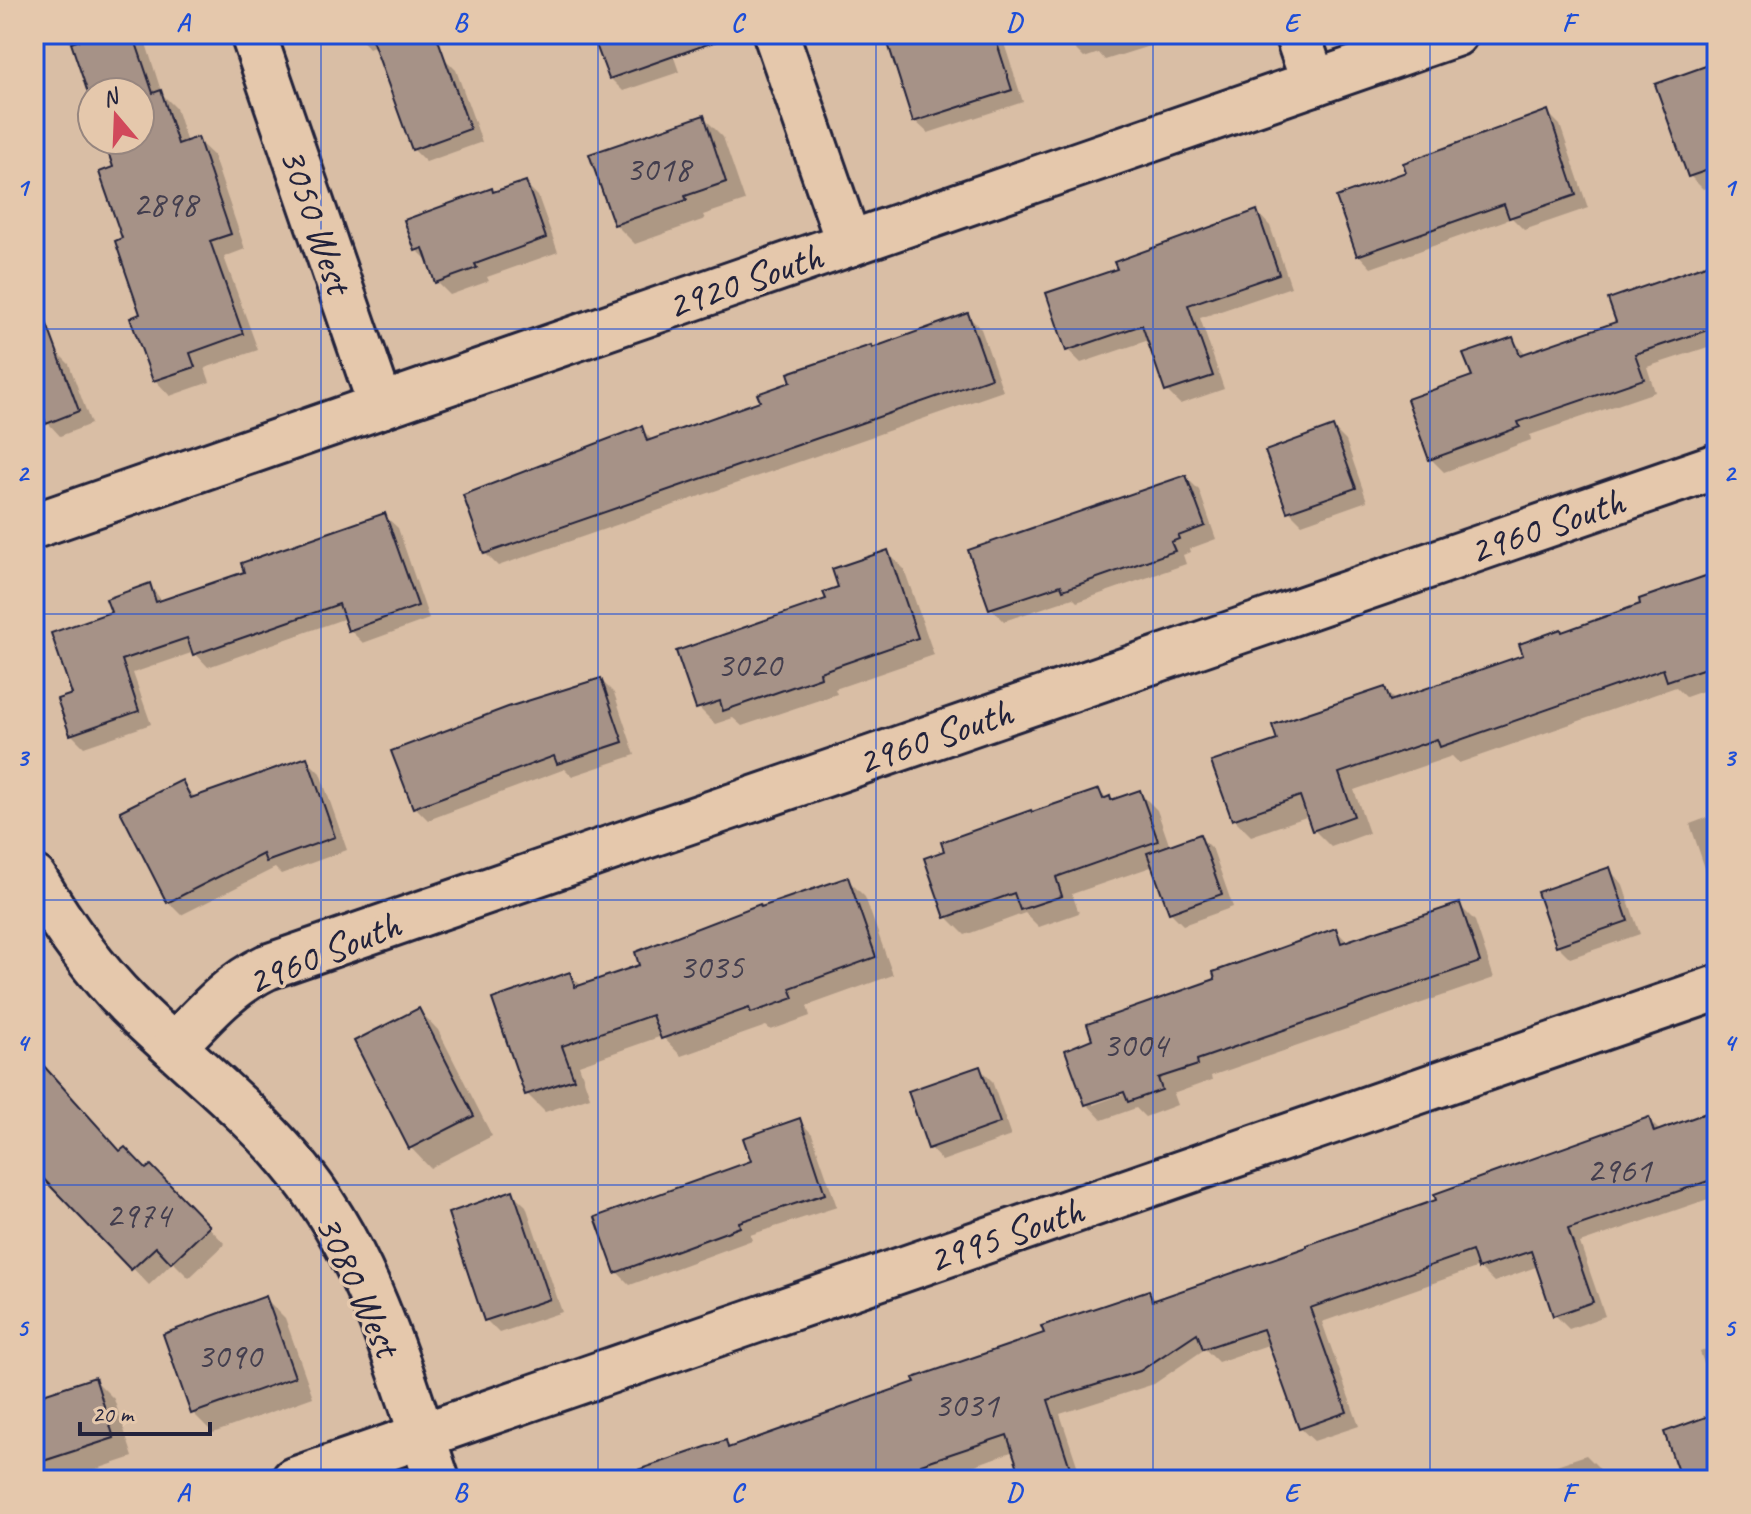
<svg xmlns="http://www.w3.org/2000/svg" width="1751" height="1514" viewBox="0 0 1751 1514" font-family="Caveat,sans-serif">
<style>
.shadow{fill:#0003;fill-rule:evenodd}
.building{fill:#a69287;stroke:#22223b;stroke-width:2}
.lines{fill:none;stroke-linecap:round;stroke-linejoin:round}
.street-casing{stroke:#22223b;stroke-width:50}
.street{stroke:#e5c8ac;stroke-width:44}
.grid{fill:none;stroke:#1d4ed8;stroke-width:2;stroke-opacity:0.55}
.labels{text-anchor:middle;stroke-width:7;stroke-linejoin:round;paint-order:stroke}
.number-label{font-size:36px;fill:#433e4e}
.street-label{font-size:40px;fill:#22223b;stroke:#e5c8ac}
.neatline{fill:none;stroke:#1d4ed8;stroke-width:3}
.grid-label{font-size:26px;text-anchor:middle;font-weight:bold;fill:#1d4ed8}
</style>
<rect width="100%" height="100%" fill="#d9bea5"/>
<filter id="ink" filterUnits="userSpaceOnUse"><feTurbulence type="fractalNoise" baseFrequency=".0125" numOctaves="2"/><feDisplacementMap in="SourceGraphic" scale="16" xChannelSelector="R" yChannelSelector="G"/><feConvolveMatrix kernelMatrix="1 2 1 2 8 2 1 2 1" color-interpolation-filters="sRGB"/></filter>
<g filter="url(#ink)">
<!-- shadow -->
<g class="shadow">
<path d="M81,34H143L162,94L176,108L187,143L197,140L213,155L245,249L224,257L258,350L205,368L210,382L170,396L155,380L125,240L115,168L106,140H140V92H92V99Z"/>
<path d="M356,34H431L443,57L456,70L482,142L426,162L413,149L376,45L369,48Z"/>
<path d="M595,34H666L679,72L623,91L610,78Z"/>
<path d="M887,34H1001L1023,102L928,133L915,121Z"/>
<path d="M1069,34H1180L1181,36L1105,60L1099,53L1084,58L1074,48Z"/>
<path d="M1717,71V184L1703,189L1690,176Z"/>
<path d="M1547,112L1560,125L1588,208L1524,230L1512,218L1371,268L1358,254L1409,174Z"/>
<path d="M703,117L723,137L745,201L703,215L705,219L635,244L615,224Z"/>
<path d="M525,183L538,196L558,252L487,277L489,281L450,295L437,282L430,263L417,250L491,190L495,194Z"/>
<path d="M1257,212L1270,226L1291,287L1200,318L1224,389L1180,404L1166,390L1149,340L1081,363L1068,350L1119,270Z"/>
<path d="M1717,264V344L1647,367L1655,392L1530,435L1531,440L1444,472L1431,459L1474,378L1512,339L1527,355L1619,323Z"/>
<path d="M968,316L981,329L1003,391L498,566L485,553L642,429L653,441L762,402L873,349Z"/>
<path d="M56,351L69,364L91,424L60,436L49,424L34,430V359Z"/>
<path d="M1333,428L1346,441L1367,501L1302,524L1289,511Z"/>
<path d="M1186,477L1199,490L1216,539L1189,549L1190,552L1183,555L1186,564L1077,602L1073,598L1004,621L991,608Z"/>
<path d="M384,515L398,528L429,619L363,643L350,630L346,618L208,667L194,652L133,673L151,724L84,747L71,734L75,695L114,614L149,585L163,602L247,573Z"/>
<path d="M887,552L904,569L934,655L835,689L837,694L742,726L733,718L715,724L698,707Z"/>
<path d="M1717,574V686L1686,697L1676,687L1459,763L1452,756L1354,790L1369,833L1331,847L1314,830L1309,816L1251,836L1234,819L1280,741L1384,690L1396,701L1525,656L1563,634Z"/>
<path d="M601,680L614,693L635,755L572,776L565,769L428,820L415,807Z"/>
<path d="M307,760L320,773L347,850L281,874L275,868L181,915L168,902L181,783L196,798Z"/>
<path d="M1099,792L1113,802L1140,793L1157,810L1170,847L1200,837L1213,850L1233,907L1183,925L1170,912L1154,866L1072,894L1079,913L1039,927L1025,913L965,935L947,917L926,859L1033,814Z"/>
<path d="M1717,814V888L1709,880L1690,824Z"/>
<path d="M1609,870L1622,883L1640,934L1570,958L1557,945Z"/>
<path d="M847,879L865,897L893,975L807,1006L810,1016L771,1030L766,1026L681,1056L662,1036L579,1065L590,1097L545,1112L527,1094L570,975L582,986L642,966L763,909Z"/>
<path d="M1459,905L1475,921L1494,978L1211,1076L1212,1080L1173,1094L1177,1105L1145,1117L1136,1108L1102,1120L1087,1104L1217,980L1336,930L1348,943ZM1133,1086L1134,1090L1093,1105V1100Z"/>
<path d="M419,1010L438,1030L492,1136L430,1168L411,1148L357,1042Z"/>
<path d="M34,1065L121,1153L146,1171L151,1167L225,1244L189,1278L173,1262L149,1285L45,1177L36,1185L34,1182Z"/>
<path d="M979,1068L992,1081L1011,1136L942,1161L929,1147Z"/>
<path d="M1717,1111V1196L1580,1243L1605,1316L1569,1329L1555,1315L1536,1267L1494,1282L1479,1267L1322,1322L1359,1426L1314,1441L1300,1428L1271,1344L1218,1362L1205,1349L1154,1384L1060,1414L1082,1480H1024L1014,1451L934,1480H662L725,1442L732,1449L917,1383L1148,1292L1157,1301L1439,1201L1648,1119L1660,1131Z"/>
<path d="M799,1120L812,1134L837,1207L750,1235L752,1240L630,1285L617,1272L754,1162Z"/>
<path d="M512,1193L526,1206L562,1312L499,1333L486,1320Z"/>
<path d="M266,1299L285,1318L313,1397L213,1433L193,1413Z"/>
<path d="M1717,1346V1400L1700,1352Z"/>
<path d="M94,1379L114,1399L133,1457L64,1480H34V1399Z"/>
<path d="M1586,1455L1599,1468L1603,1480H1542L1539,1471Z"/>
</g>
<!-- building -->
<g class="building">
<path d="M99,34H133L153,93L161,90L178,144L198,137L231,234L210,241L243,334L190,353L195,367L153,381L130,318L140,314L115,241L122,238L99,172L113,167L104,140H140V92H92V105L71,43Z"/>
<path d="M370,34H436L470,129L412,150Z"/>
<path d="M592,34H722V39L609,79Z"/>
<path d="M885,34H994L1012,90L913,122Z"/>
<path d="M1717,62V167L1688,177L1655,84Z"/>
<path d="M1548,110L1576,195L1509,218L1504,204L1357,256L1336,197L1406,172L1403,163Z"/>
<path d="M704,115L726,182L685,196L687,200L614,225L589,154Z"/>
<path d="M526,181L546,238L475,264L477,268L435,283L423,248L415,251L404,220L492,188L493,192Z"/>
<path d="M1257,210L1279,274L1188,305L1213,376L1165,392L1142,325L1066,351L1046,293L1117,269L1114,262Z"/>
<path d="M1717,261V327L1635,354L1644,379L1518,422L1520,427L1429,460L1407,399L1472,376L1463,354L1513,337L1520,355L1616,322L1608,299Z"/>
<path d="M34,300H38L79,411L46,424L41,410L34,413Z"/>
<path d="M968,313L991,378L484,554L463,495L642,426L647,441L760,401L757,394L791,382L788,373L871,345L872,348Z"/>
<path d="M1333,426L1356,488L1287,512L1265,451Z"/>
<path d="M1186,475L1205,526L1178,536L1179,539L1171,542L1175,551L1063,590L1061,585L989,609L968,550Z"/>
<path d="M385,513L418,606L348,631L339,604L193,655L187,638L122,660L139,711L70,735L57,699L72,694L51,633L111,612L106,599L150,583L156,602L244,572L241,563Z"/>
<path d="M888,550L918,638L820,672L821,677L723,711L720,701L696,709L676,651L826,599L823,592L838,587L832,569Z"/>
<path d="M1717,572V664L1667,681L1663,669L1440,747L1437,739L1339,773L1354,816L1312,831L1300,796L1232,820L1211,762L1277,740L1272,725L1385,687L1390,701L1523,655L1519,644L1561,629L1562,632L1640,604L1639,599Z"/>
<path d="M601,678L623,742L557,764L554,756L413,808L391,751L508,707Z"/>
<path d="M307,757L335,837L266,862L263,854L167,903L120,811L182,780L191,798Z"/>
<path d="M1099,789L1103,799L1110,796L1111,800L1140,790L1158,841L1056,877L1062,896L1020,910L1014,893L945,918L924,858L944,851L941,842L1031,810L1032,812Z"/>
<path d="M1200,834L1222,894L1169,913L1147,853Z"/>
<path d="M1610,867L1628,921L1556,946L1537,892Z"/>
<path d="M848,877L876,957L790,988L794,998L751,1013L749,1008L661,1039L652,1015L562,1046L574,1079L525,1095L492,999L570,972L575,987L639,965L635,952L760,904L761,907Z"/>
<path d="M1460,903L1480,962L1197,1060L1198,1065L1158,1078L1162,1090L1128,1102L1124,1092L1085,1105L1065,1050L1092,1039L1087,1024L1215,979L1213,972L1336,928L1341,943Z"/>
<path d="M419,1008L474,1116L409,1149L354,1041Z"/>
<path d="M34,1055L120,1151L125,1147L146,1169L151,1165L210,1226L171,1263L156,1247L131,1270L34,1169Z"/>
<path d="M980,1066L1000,1123L928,1149L908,1091Z"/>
<path d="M1717,1109V1178L1568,1229L1593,1302L1553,1316L1531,1251L1478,1269L1472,1251L1310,1308L1347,1412L1299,1429L1263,1329L1203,1349L1197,1333L1140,1371L1048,1400L1074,1480H1022L1007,1435L921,1464L926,1480H627L626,1474L726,1440L728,1448L915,1382L913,1378L1044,1333L1041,1326L1149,1290L1152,1301L1307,1247V1245L1436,1200L1434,1194L1649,1117L1654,1132Z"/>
<path d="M800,1118L825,1194L739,1222L740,1227L615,1273L595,1217L751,1161L743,1138Z"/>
<path d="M513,1190L550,1299L484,1321L448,1213Z"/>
<path d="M266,1296L295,1377L191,1414L163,1334Z"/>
<path d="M95,1377L114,1438L34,1464V1397Z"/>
<path d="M1717,1413V1480H1681L1664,1432Z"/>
</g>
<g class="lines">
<defs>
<g id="street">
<path d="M253,34L381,406"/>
<path d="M776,34L849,244"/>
<path d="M1297,34L1314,83"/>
<path d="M34,526L1455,34"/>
<path d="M34,878C61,923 91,967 129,1005C182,1058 242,1103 291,1161C368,1252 399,1369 437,1480"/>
<path d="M174,1046C203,1016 229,985 267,967L1717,466"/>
<path d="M294,1480L1717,988"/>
</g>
</defs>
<!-- street casing -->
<use href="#street" class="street-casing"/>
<!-- street -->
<use href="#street" class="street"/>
</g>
</g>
<!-- grid -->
<path class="grid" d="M321,34V1480M598,34V1480M876,34V1480M1153,34V1480M1430,34V1480M34,329H1717M34,614H1717M34,900H1717M34,1185H1717"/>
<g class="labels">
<!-- number labels -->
<g class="number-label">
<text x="658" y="181">3018</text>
<text x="165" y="216">2898</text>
<text x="749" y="677">3020</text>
<text x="711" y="979">3035</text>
<text x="1135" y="1057">3004</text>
<text x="1619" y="1182">2961</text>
<text x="138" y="1227">2974</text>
<text x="229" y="1368">3090</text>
<text x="966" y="1417">3031</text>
</g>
<!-- street labels -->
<g class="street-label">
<text transform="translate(317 220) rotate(71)" y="14">3050 West</text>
<text transform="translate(744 280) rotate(-19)" y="14">2920 South</text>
<text transform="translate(1546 525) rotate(-19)" y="14">2960 South</text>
<text transform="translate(934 736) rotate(-19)" y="14">2960 South</text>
<text transform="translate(323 952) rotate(-22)" y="14">2960 South</text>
<text transform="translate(1005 1234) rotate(-19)" y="14">2995 South</text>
<text transform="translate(359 1285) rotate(65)" y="14">3080 West</text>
</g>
</g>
<!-- margin -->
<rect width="1751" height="1514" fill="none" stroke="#e5c8ac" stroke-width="88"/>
<!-- north arrow -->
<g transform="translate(116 116) rotate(341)"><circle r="38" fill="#e5c8ac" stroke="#97867f" stroke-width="2"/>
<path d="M0-6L14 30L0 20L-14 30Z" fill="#d1495b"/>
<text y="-12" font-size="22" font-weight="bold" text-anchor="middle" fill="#22223b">N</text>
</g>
<!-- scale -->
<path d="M80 1422v12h130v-12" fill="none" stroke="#22223b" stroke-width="4"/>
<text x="92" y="1422" font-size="24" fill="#22223b" stroke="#e5c8ac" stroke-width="6" paint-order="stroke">20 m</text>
<rect x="44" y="44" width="1663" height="1426" class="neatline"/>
<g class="grid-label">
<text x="183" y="31">A</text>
<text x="460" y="31">B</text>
<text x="737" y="31">C</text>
<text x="1014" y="31">D</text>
<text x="1291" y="31">E</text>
<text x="1568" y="31">F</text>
<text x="22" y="196">1</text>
<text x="1729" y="196">1</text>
<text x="22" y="481">2</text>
<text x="1729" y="481">2</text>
<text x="22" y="766">3</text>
<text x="1729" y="766">3</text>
<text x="22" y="1051">4</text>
<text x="1729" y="1051">4</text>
<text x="22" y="1336">5</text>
<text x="1729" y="1336">5</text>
<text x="183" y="1501">A</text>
<text x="460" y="1501">B</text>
<text x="737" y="1501">C</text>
<text x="1014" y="1501">D</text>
<text x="1291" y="1501">E</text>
<text x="1568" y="1501">F</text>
</g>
</svg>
